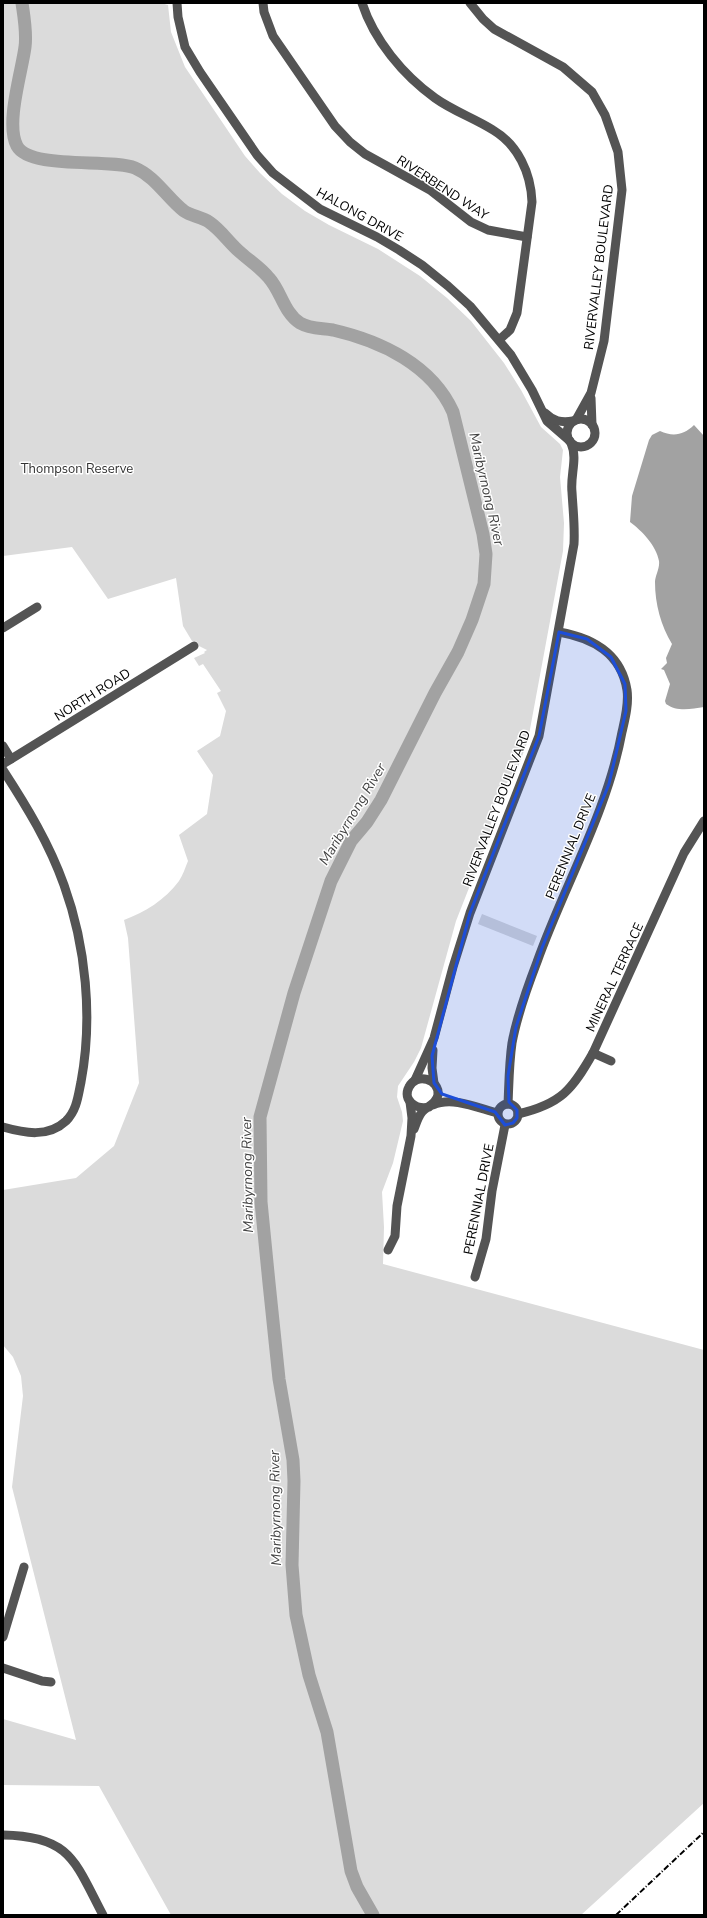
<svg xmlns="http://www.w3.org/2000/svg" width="707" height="1918" viewBox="0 0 707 1918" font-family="'Nunito Sans',sans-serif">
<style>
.green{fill:#dbdbdb}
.water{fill:#a2a2a2}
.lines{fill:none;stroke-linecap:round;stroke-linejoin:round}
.river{stroke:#a2a2a2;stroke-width:13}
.minor{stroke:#545454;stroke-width:9}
.rail{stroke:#000;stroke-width:2;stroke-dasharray:6 2 1 2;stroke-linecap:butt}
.marked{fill:#1d4ed8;fill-opacity:0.2;stroke:#1d4ed8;stroke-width:3;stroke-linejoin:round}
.labels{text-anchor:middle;stroke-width:3;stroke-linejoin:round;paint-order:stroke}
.street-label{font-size:13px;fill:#000;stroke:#fff}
.park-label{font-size:13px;fill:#323232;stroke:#fff}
.water-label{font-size:14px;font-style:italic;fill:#434343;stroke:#fff}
</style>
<rect width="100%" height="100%" fill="#fff"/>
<!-- green -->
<g class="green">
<path d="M3,3H161L168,5L171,32L185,67L245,156L260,173L282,194L305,211L329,225L378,249L420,276L447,298L471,321L504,363L521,390L541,427L560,444L563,450L560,477L564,523L563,551L528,740L517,770L500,792L494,805L489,837L456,921L421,1048L414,1062L398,1086L397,1097L402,1112L403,1121L393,1163L382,1192L384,1227L383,1264L704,1350V1803L581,1915H171L99,1786L3,1785V1719L76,1740L12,1487L23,1396L21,1376L13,1357L3,1345V1190L76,1178L114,1146L139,1083L128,938L124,920C145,912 165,900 179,881C183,875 185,868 188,861L179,835L207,814L213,775L197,751L220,736L226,711L217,693L221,691L203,664L199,666L194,658L205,653L204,652L207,650L199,646L196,641H192L183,626L176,578L108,599L72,547L3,556Z"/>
<path d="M482,914L537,936L533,946L478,924Z"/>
</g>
<!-- water -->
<path class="water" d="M694,425L704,436V707C691,709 677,712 666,704L665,701L670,684L664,670L661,669L667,663L666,658L672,644C661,626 655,604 655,582C655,576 660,568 659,561C656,545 642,531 630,522L632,496L649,440L652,435L660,431C673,437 684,435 694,425Z"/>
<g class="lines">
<!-- river -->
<path class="river" d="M22,3C24,17 27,33 25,47C22,71 5,124 17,146C30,170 111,158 135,168C156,177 167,198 184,211C191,216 202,217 209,222C221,230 230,244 241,253C251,262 260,267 269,278C281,291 284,313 300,323C310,329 321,328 333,330C381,341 432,365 453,412L483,534L486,554L484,584L472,620L458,652L435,693L381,800L367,822L351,841L331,881L294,993L260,1117L261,1202L269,1283L279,1379L293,1460L294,1481L292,1565L296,1615L309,1675L327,1732L351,1871L357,1887L373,1915"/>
<!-- minor -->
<g class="minor">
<path d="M177,3L178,17L185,47L200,72L257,155L273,173L320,209L377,237L399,250L422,265L448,286L470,306L511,355L532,390L547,421L570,441"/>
<path d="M263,3L264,12L273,36L335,126L350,142L365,154L430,190L471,222L488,230L527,237"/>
<path d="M362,3C374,40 403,75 435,98C453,111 474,118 493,130C518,145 531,173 532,202L517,313L510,330L499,340"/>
<path d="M470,3L483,19L494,29L563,67L592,92L605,115L618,152L622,190L604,341L591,393L576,420"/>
<path d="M591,398L592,425"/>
<path d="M545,413C553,421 561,423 573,421"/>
<circle cx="581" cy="433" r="14"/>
<path d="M3,628L37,607"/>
<path d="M3,746L11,759"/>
<path d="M3,764L194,646"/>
<path d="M3,770C27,807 49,843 64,885C86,946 93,1018 81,1082C78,1096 77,1110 66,1121C48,1138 24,1133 3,1127"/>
<path d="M433,1050L432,1068L434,1083"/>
<path d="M593,1053L611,1061"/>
<path d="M415,1080L434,1038L453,967L470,913L539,736L574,544C575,526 573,510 572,492C570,475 578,459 571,443"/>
<circle cx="508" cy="1114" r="10"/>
<path d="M508,1104C509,1083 509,1064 512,1043C517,1016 527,988 537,962C564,886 607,813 622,732C625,719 629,704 627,690C621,653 593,638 559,632"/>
<path d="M433,1105C452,1096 478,1108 497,1113"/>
<path d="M518,1114C561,1104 572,1090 593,1053L684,853L704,821"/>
<path d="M414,1129C416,1124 418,1117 422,1112C427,1106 436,1105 438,1095C440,1079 416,1072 409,1087C402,1100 416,1110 429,1107"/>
<path d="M388,1250L395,1236L397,1206L411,1136L412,1118L410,1102"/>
<path d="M475,1277L486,1239L492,1191L505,1125"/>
<path d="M3,1637L24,1567"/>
<path d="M3,1668L42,1681L51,1682"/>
<path d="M3,1835C71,1836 75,1862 103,1915"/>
</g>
<!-- rail -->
<path class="rail" d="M616,1915L704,1832"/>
</g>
<!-- marked area -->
<path class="marked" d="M559,632L587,639L611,657L625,684L626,711L609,784L542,948L516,1027L508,1076L509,1102L517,1110V1118L513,1123L505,1125L495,1112L442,1094L434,1083L432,1056L470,913L539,736Z"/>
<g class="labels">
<!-- street labels -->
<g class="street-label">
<text transform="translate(443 187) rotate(33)" y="5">RIVERBEND WAY</text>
<text transform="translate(360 214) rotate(29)" y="5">HALONG DRIVE</text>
<text transform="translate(598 267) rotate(-83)" y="5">RIVERVALLEY BOULEVARD</text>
<text transform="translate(92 694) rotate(-32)" y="5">NORTH ROAD</text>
<text transform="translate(496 808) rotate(-69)" y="5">RIVERVALLEY BOULEVARD</text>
<text transform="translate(570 846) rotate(-68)" y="5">PERENNIAL DRIVE</text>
<text transform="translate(614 977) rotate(-65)" y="5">MINERAL TERRACE</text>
<text transform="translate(478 1199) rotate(-79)" y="5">PERENNIAL DRIVE</text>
</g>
<!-- park labels -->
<g class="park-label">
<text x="77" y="473">Thompson Reserve</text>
</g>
<!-- water labels -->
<g class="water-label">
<text transform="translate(487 489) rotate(77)" y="5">Maribyrnong River</text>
<text transform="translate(352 814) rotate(-59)" y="5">Maribyrnong River</text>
<text transform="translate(247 1175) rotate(-91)" y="5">Maribyrnong River</text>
<text transform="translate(275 1508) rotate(-91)" y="5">Maribyrnong River</text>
</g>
</g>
<!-- border -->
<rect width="707" height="1918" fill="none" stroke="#000000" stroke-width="8"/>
</svg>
